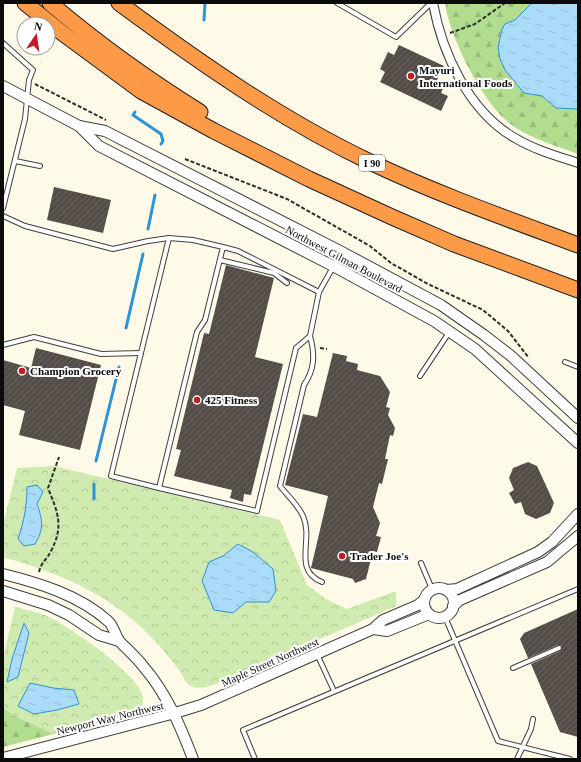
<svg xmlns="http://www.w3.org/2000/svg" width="581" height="762" viewBox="0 0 581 762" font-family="'Times New Roman',serif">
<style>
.forest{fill:url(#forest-firs)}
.park{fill:url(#park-crowns)}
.water{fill:url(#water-ripples);stroke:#2c93d5}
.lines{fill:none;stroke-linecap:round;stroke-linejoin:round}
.stream{stroke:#2c93d5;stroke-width:3}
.building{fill:url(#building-hatch)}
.service-casing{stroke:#3e3e3e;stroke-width:6}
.minor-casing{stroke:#3e3e3e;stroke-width:10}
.tertiary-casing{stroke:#3e3e3e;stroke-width:12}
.motorway-casing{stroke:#1c1c1c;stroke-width:17}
.path{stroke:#2d2d2d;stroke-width:2;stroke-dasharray:4 2;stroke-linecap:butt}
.service{stroke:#fff;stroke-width:4}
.minor{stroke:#fff;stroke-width:8}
.tertiary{stroke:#fff;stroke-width:10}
.motorway{stroke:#fd9a48;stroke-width:15}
.poi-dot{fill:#c21c25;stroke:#fff;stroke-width:1.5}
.labels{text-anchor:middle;stroke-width:4;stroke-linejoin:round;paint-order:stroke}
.shield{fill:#fff;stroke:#545454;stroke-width:1}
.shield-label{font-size:10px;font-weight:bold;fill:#0b0b0b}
.poi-label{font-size:11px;font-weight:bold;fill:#0b0b0b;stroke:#fff;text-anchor:start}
.street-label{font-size:11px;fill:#0b0b0b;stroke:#fff}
</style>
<defs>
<pattern id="forest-firs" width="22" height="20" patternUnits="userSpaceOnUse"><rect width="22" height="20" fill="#b2dd8f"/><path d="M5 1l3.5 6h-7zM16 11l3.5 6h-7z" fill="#98bc7a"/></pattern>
<pattern id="park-crowns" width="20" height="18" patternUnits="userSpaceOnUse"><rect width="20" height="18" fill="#cfebb0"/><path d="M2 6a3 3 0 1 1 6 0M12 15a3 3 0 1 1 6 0" fill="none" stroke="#b0c896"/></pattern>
<pattern id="water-ripples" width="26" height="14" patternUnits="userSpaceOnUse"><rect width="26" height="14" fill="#aadcfa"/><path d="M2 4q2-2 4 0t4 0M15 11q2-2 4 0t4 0" fill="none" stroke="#91bbd5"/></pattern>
<pattern id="building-hatch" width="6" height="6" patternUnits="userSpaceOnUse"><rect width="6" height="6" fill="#544c46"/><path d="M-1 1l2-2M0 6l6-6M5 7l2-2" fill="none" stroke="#68615c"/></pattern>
</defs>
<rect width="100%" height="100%" fill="#fffae8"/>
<!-- forest -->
<g class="forest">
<path d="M445,3H532L522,14L511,23L505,70L524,93L542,96L556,108L578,109V154C557,146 535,140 516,128C485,109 450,39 445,3Z"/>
<path d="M3,707L13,715L54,734L3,747Z"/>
</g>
<!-- park -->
<g class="park">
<path d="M54,466L280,520L307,585L326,599L347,609L396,591V606L219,683C209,686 199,691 189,685C185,682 182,674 179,670C170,658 160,646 149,635C110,594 56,572 3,557V525L17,468Z"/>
<path d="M15,607C27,610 40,612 51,618C70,628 149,679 143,703C141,710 135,712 130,715L54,734L13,715L3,707V658Z"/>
</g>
<!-- water -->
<g class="water">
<path d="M532,3H578V109L556,108L542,96L524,93L505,70L500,59L498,47L502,29L505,24L515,20Z"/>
<path d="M37,485L43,492L37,504C43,521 44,529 35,544L24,546L18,539C24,521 27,506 27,487Z"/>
<path d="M238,544L253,552L273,569L276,591L269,602H246L233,613L214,610L202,581L209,562L223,556Z"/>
<path d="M24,623L29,633L18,677L7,682L12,659Z"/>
<path d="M30,683L53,688L74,690L79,704L57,710L34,714L18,706Z"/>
</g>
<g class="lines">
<!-- stream -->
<g class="stream">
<path d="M204,20L205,3"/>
<path d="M135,112L133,115L161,134L163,141L161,144"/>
<path d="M148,229L155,195"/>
<path d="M126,328L143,254"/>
<path d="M96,461L119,367"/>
<path d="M94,484V499"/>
</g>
</g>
<!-- building -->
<g class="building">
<path d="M399,45L444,66L437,80L445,84L441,93L448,96L441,111L380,82L385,72L380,69L388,52L394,55Z"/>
<path d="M54,187L111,200L103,233L47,220Z"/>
<path d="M226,265L274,278L255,357L283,364L251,495L244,494L243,502L230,498L232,490L174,476L181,450L176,449L204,333L209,334Z"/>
<path d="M36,348L101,365L80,450L19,435L25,411L3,405V360L31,368Z"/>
<path d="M333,353L347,356L346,361L358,364L357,370L380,376L390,392L386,407L390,408L388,415L395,428L393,436L390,435L385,459H388L382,484L379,483L373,507L380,523L376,536L381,537L377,552L373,551L366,579L355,583L353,579L311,568L328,496L285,485L303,414L317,417Z"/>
<path d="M528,462L537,466L554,503L550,513L536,519L525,514L521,502L515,504L509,493L514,490L509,478L513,468Z"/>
<path d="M578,609V737L560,732L531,664L560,651L562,646L558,645L528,658L520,639L524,633Z"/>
</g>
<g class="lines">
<defs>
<g id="service">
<path d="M337,3L396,37L431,3"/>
<path d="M3,43L33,70L29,80L25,119L3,208"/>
<path d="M15,161L40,166"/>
<path d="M3,216L25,226L113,249L148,241L169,238"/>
<path d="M223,247L193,240L169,238L111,476L159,488L197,332L205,320L223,247L238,251L319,292"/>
<path d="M220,260L274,273L287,283"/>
<path d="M310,336C315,354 315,369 304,385L280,486C287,495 298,505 303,516C314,540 292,570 322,582"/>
<path d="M3,345L34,337L101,354L141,353"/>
<path d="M565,362L578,367"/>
<path d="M420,376L450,331"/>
<path d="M159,488L257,511L296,348L310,336L319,292L341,253"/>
<path d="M421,563L432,589"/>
<path d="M445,617L498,741L570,759"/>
<path d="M317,654L334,691"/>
<path d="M513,668L559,648"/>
<path d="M255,759L243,730L578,589"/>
<path d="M517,759L531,729L533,719"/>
</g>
<path id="minor" d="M433,3C442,53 469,112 515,138C535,150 557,156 578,163"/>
<g id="tertiary">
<path d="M3,86L79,126L99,146L335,267L434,321L475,349L578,443"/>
<path d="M79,126L105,131L342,252L441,305L484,335L510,355L578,418"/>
<path d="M3,574C39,583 79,595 108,621C114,626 115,636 120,642C128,650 136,657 143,666C167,694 180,725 193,759"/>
<circle cx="439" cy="603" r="15"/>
<path d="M447,590L457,589L538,552L552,542L578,514"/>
<path d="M3,591L48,605L69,615L99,635L119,641"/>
<path d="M453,606L460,600L547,562L578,536"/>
<path d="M373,629L387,631L429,614"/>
<path d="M3,758L175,713L201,705L373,629L383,620L418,605L423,601"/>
</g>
<g id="motorway">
<path d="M25,3L61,32L141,91L214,131L309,179L392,217L454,244L578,290"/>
<path d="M50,3C97,43 147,79 200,112"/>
<path d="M119,3C199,62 280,119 370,162C437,194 508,219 578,245"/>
</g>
</defs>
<!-- service casing -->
<use href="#service" class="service-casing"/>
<!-- minor casing -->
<use href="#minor" class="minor-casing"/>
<!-- tertiary casing -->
<use href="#tertiary" class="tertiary-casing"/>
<!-- motorway casing -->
<use href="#motorway" class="motorway-casing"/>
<!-- path -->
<g class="path">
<path d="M450,33L475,24L505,3"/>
<path d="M35,84L106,120"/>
<path d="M185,159L287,199L370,246L391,263L426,283L483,310L508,331L529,358"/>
<path d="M320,348L327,349"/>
<path d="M39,572C42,560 47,560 51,551C64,526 58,513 48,488L59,457"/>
</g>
<!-- service -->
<use href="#service" class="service"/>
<!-- minor -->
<use href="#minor" class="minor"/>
<!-- tertiary -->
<use href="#tertiary" class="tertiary"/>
<!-- motorway -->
<use href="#motorway" class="motorway"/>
</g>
<!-- markers -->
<g class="poi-dot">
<circle cx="411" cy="76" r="4"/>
<circle cx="22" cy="371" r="4"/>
<circle cx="197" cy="400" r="4"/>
<circle cx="342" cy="556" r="4"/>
</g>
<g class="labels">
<!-- shield labels -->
<rect class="shield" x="359" y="155" width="26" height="16" rx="3"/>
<g class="shield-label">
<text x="372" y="167">I 90</text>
</g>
<!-- poi labels -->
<g class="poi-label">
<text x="419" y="74">Mayuri<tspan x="419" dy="13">International Foods</tspan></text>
<text x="30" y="375">Champion Grocery</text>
<text x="205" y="404">425 Fitness</text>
<text x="350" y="560">Trader Joe's</text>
</g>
<!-- street labels -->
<g class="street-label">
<text transform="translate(344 259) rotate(28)" y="4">Northwest Gilman Boulevard</text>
<text transform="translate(270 662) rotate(-24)" y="4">Maple Street Northwest</text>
<text transform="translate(110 718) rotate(-14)" y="4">Newport Way Northwest</text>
</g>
</g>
<!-- border -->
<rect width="581" height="762" fill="none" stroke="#0b0b0b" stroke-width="8"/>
<!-- north arrow -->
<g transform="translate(36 36) rotate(13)"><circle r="19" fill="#ffffff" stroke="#9d9d9d"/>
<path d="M0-3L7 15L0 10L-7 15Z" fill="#c21c25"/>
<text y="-6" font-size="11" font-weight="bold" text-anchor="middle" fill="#0b0b0b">N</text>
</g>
</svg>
